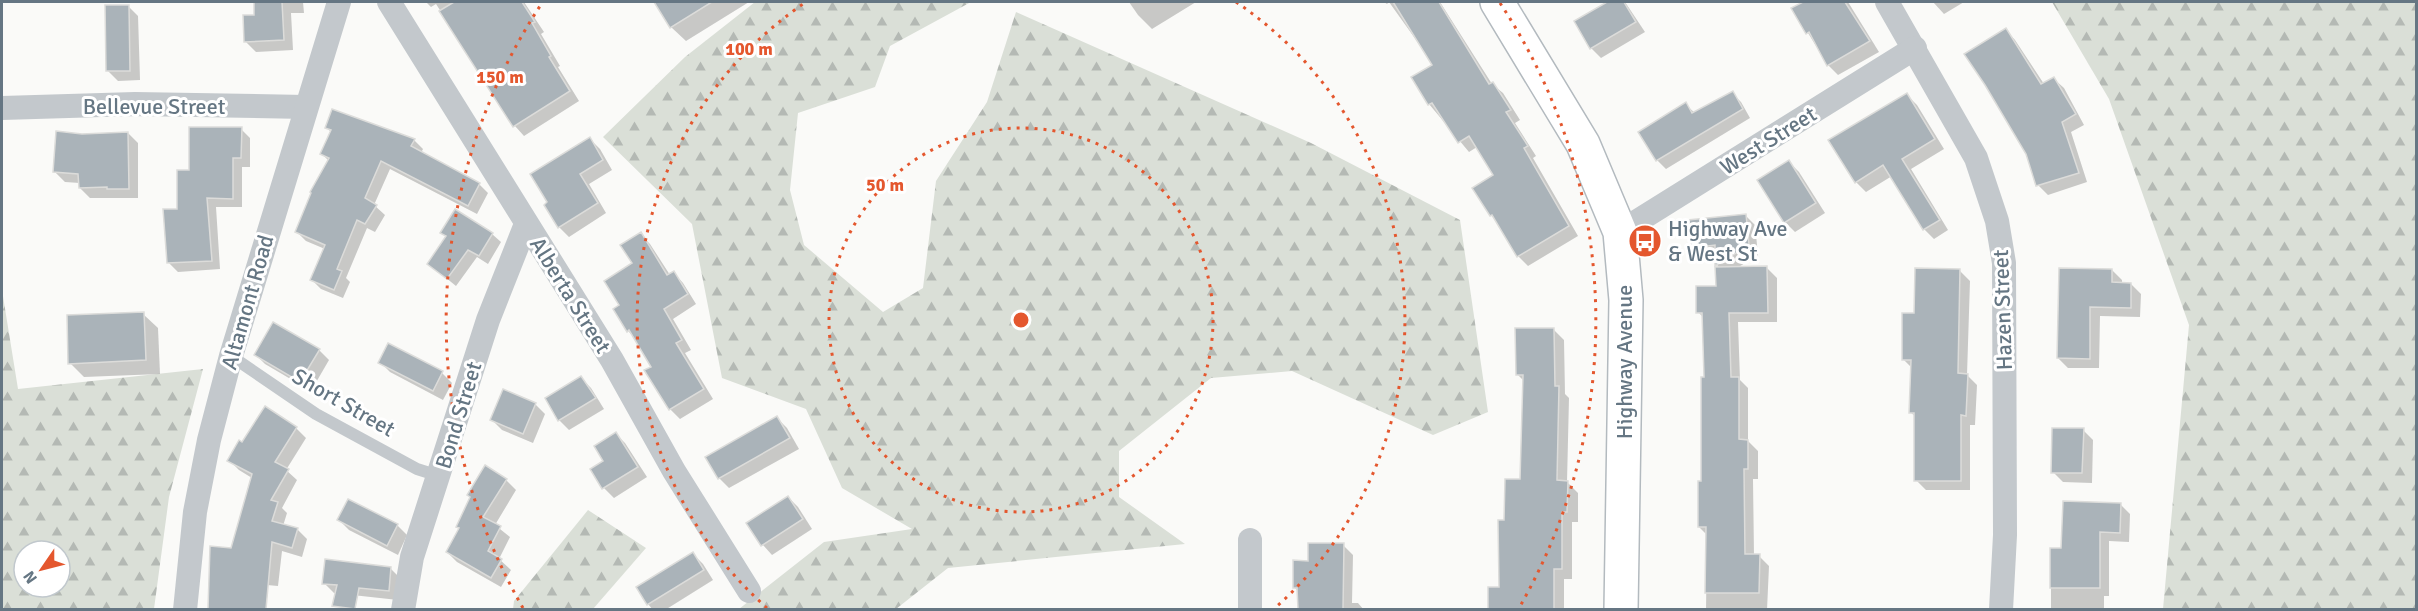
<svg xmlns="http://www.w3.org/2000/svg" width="2418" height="611" viewBox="0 0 2418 611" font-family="Signika,sans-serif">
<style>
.forest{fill:url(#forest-firs);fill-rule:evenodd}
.shadow{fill:#0003}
.building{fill:#aab3b9;stroke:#dcdcda;stroke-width:1.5}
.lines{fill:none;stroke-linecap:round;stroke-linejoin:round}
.secondary-casing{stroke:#b3babf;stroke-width:36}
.service{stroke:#c3c8cc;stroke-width:12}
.minor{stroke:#c3c8cc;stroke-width:24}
.secondary{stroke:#fff;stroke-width:33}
.ring{fill:none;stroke:#e4572e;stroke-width:3;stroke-dasharray:3 6}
.labels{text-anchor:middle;stroke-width:6;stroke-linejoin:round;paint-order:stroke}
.street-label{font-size:22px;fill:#657683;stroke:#fff}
.poi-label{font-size:22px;fill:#657683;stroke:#fff;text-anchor:start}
.centre{fill:#e4572e;stroke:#fff;stroke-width:3}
.ring-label{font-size:18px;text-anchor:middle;font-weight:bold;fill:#e4572e;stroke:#fff;stroke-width:6;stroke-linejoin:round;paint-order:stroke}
</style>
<defs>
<pattern id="forest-firs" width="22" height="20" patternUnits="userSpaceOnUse" patternTransform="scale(1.5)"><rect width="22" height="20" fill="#dadfd7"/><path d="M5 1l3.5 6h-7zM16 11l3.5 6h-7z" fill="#b4b9b4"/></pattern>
</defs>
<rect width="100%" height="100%" fill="#fafaf8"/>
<!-- forest -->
<g class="forest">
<path d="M755,2H971L890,46L875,87L798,113L790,190L804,245L883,312L923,288L936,181L987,102L1016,12L1311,143L1460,220L1488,412L1433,435L1292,371L1211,378L1119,451V497L1185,544L948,568L896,609H739L824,542L912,529L842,488L806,409L722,378L692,224L603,137L685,57Z"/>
<path d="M2052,2H2416V609H2163L2189,325L2109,99Z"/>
<path d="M2,290L18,389L203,369L169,497L154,609H2ZM24,551H60V587H24Z"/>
<path d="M588,510L646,548L593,609H513L514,601Z"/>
</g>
<!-- shadow -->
<g class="shadow">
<path d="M255,2H303L304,13H291L293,50L256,52L246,42L255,16Z"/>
<path d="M426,2H524L544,32L541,34L560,66L558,67L579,101L524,136L515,126L436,4L431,7Z"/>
<path d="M656,2H749L686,41L671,27Z"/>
<path d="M1129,2H1196L1152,29L1138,15Z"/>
<path d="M1384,2H1440L1492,84L1503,93L1520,120L1515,123L1536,156L1533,158L1578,236L1528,266L1518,256L1499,223L1491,215L1495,176L1477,147L1469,152L1429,104L1434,65L1389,2L1387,4Z"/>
<path d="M1610,2H1625L1645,32L1601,58L1591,48L1576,22Z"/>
<path d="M1806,2H1848L1879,52L1838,75L1828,65L1793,9Z"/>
<path d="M1933,2H1964L1944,14Z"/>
<path d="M128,6L138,16L140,80L118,81L108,71Z"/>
<path d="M2006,30L2015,40L2044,84L2054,79L2064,88L2084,125L2071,132L2087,182L2048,195L2038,185L2027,153Z"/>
<path d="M1732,93L1741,102L1750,118L1666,169L1657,160L1685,104L1695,113Z"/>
<path d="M1907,95L1917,105L1944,149L1911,169L1948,230L1934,239L1924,229L1892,176L1866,192L1856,182Z"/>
<path d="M327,128L414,140L423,149L421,153L479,184L488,193L477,214L390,169L374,205L385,215L375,232L367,228L346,278L350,282L343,298L321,289L312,280L325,249L306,241L297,232L329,161L322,154L331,132Z"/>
<path d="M241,129L250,138V167H242V207H216L220,269L178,272L169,263L178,211Z"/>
<path d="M128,133L138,143V198H90L80,188V183L65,182L55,172L82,135Z"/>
<path d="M590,139L600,149L612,170L589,184L606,213L569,237L559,227Z"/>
<path d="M1789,162L1799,172L1825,213L1795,232L1785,222Z"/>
<path d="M1745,215L1755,225L1758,255L1737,268H1767L1777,278V322H1738L1740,380L1748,388V441L1758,451V479H1753L1754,556H1759L1769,566L1767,610H1706L1707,535L1699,527L1706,378L1704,318L1698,312L1717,288L1720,268L1717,265V256L1702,257L1692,247Z"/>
<path d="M442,232L492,234L501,242L488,264L477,257L456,286L429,264L447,238Z"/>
<path d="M640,234L650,244L670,275L674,273L683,283L696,304L673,319L691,350L685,353L713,399L680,419L670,409L653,367L636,339L628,331L621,306Z"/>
<path d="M2112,270L2122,280V284H2131L2141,294L2140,317L2100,316L2099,368H2068L2058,358Z"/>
<path d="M1960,271L1970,281L1967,375L1977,385L1975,425H1970V490H1926L1916,480V417L1910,412L1912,368L1903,359L1916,314Z"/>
<path d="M143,314L158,328L160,374L84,377L70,363Z"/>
<path d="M1553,329L1564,340L1565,394L1569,398L1567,482L1578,493V522H1572V579H1564V610H1489V589H1501L1505,522L1521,481L1524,381L1517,374Z"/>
<path d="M389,345L442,373L452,383L443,400L390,372L380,362Z"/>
<path d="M319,350L329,360L311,391L265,364L255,354Z"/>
<path d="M581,378L591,388L604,409L569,430L559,420Z"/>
<path d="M535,404L545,414L533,443L502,430L492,420Z"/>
<path d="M266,408L296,428L306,438L286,470L297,480L282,508L287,513L283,526L297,529L307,539L302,557L282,551L278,586L267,585L264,610H211L232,550L252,478L239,470L229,460L243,444Z"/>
<path d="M777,418L787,428L799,449L729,488L719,478Z"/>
<path d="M2083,430L2093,440L2092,483L2063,482L2053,472Z"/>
<path d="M616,434L625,443L647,477L614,498L604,488L592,469L605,461Z"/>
<path d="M506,480L516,490L495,525L510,537L499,559L511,570L501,587L457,562L447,552L460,529L471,498Z"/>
<path d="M788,497L798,507L812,529L772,555L763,545L748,523Z"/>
<path d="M2121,505L2130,514L2129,542L2109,541V596H2104V610H2051V549H2062Z"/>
<path d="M339,520L397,525L407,535L398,555L349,530Z"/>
<path d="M1343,545L1353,555L1352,603H1358L1364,610H1300L1299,592L1294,587L1309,562Z"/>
<path d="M693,554L703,564L713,580L665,610H653L648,604Z"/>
<path d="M390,568L400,578L398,600L334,593L324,583Z"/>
</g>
<!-- building -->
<g class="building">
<path d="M254,2H282L284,40L244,42L243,15H254Z"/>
<path d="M454,2H522L535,22L532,23L551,56L549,57L570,91L513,127L439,11Z"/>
<path d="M654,2H712L670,28Z"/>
<path d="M1393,2H1439L1489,84L1493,82L1511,110L1506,112L1528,146L1524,148L1569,226L1517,257L1492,215L1490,216L1472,188L1493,175L1469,136L1458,143L1432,103L1428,105L1411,77L1432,65Z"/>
<path d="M1607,2H1624L1636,22L1590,49L1574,21Z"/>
<path d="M1803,2H1845L1870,41L1827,66L1809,32L1806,34L1791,8Z"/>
<path d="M105,5H129L130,71H106Z"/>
<path d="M2006,28L2041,84L2054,77L2076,114L2062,122L2079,173L2036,186L2026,154L1985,85L1964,54Z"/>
<path d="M1733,91L1743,109L1656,161L1638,132L1686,102L1692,113Z"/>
<path d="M1907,93L1935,139L1902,159L1940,220L1923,230L1883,165L1855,183L1828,140Z"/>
<path d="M332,109L415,139L411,146L480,183L468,206L381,161L365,198L377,205L365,224L357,220L337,269L342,271L334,290L310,280L325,245L295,232L311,193L310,192L329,158L320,154L331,130L325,128Z"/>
<path d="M189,127H242L241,158H233V199L207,198L212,261L167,263L163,209H177V170H189Z"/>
<path d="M56,131L82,134L128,132L129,189H107V187L79,188L78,174L53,172Z"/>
<path d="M590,137L603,160L580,174L598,203L558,228L544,205L547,202L530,174Z"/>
<path d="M1789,160L1816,203L1784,223L1757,180Z"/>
<path d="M455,209L493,233L479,256L468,250L447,279L427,264L446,236L440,233Z"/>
<path d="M1746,214L1749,245L1715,266V245L1691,248L1688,220Z"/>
<path d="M641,232L667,275L674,271L688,294L664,309L682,340L676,343L704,389L669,410L644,370L651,367L629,330L627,332L613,309L619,305L604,281L632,263L620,245Z"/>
<path d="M1767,266L1768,313H1729L1731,377H1739V439L1748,440V469H1744L1745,554H1760L1759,593H1705L1706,527H1698V481H1701V377H1704L1702,313H1696V286H1716L1715,267Z"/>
<path d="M1915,268L1960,269L1958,373L1968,374L1966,416L1961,415V481H1914V413H1909L1911,360H1902V313H1914Z"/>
<path d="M2059,268L2112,269V282L2131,283V308L2090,307V359L2057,358Z"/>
<path d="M144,312L146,360L68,364L67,315Z"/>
<path d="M273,322L320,349L300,382L254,355Z"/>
<path d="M1515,328H1554L1555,386H1559L1557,480L1568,481L1567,512H1562V569H1554V609H1488V587H1499L1498,520H1504L1505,479H1520L1523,375H1516Z"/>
<path d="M388,343L443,371L433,391L378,363Z"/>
<path d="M581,376L596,398L558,421L545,398Z"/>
<path d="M503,389L536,403L523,434L490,420Z"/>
<path d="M265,406L297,427L275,462L289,469L271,500L278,502L272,521L298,528L292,548L272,542L266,609H208L210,546L231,548L252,474L227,461L239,440L242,442Z"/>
<path d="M777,416L790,438L718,479L705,457Z"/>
<path d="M2052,428H2084L2082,473H2051Z"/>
<path d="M616,432L638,467L602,489L590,469L603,461L594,446Z"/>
<path d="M485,465L507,479L483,517L501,526L488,551L502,559L491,578L446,552L459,528L456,527L470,497L467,495Z"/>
<path d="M788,496L803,519L761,546L746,523Z"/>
<path d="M348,499L398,524L387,546L337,520Z"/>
<path d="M2063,501L2121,503L2120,533L2100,532V588H2050V548H2061Z"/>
<path d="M1308,543H1344L1343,609H1298L1297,588H1293V560L1308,561Z"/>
<path d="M693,552L704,570L647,605L636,587Z"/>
<path d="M325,559L391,567L389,591L359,588L355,609L332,606L337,585L322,584Z"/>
</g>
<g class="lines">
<defs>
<path id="secondary" d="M1497,2L1583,144L1620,232L1626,300L1621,610"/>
</defs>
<!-- secondary casing -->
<use href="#secondary" class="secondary-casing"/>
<!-- service -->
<path class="service" d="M231,356L316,414L417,469L439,476"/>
<!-- minor -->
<g class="minor">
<path d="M389,2L612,360L674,471L749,591"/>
<path d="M1887,2L1976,158L1997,221L2004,263L2005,535L2001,610"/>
<path d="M2,108L135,104L306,107"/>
<path d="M1620,232L1915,48"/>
<path d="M185,610L195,512L209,440L231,356L339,2"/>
<path d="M403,610L412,557L488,320L526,224"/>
<path d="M1250,610V540"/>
</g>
<!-- secondary -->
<use href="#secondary" class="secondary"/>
</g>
<!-- distance rings -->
<g class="ring">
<circle cx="1021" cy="320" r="192"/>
<path d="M767 608A384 384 0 0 1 806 2M1236 2A384 384 0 0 1 1275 608"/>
<path d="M523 608A575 575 0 0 1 542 3M1500 3A575 575 0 0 1 1519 608"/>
</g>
<!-- icons -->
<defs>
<symbol id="bus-disc" viewBox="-11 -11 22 22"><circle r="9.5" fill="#e4572e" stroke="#fff"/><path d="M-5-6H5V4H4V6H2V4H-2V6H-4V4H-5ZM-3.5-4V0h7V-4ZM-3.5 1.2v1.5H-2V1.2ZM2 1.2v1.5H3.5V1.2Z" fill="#fff"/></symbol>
</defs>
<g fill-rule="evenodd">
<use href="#bus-disc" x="1626" y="222" width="38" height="38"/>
</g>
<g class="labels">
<!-- street labels -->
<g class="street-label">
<text x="154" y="114">Bellevue Street</text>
<text transform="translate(1768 140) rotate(-32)" y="8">West Street</text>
<text transform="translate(571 295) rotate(58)" y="8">Alberta Street</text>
<text transform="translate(247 302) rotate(-74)" y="8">Altamont Road</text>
<text transform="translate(2002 310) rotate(-92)" y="8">Hazen Street</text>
<text transform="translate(1624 362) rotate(-90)" y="8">Highway Avenue</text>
<text transform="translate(344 402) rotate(30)" y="8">Short Street</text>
<text transform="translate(458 415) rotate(-73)" y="8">Bond Street</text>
</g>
<!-- poi labels -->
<g class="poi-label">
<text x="1668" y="236">Highway Ave<tspan x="1668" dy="25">&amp; West St</tspan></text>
</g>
</g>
<circle cx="1021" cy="320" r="9" class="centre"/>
<g class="ring-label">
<text x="749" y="55">100 m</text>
<text x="500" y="83">150 m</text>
<text x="885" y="191">50 m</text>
</g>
<!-- border -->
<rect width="2418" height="611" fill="none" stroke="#657683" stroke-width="6"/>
<!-- north arrow -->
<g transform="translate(42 569) rotate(235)"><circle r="28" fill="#ffffff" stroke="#c1c8cd" stroke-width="1.5"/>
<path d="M0-4.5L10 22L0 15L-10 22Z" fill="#e4572e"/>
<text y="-9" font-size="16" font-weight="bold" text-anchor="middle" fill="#657683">N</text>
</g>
</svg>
